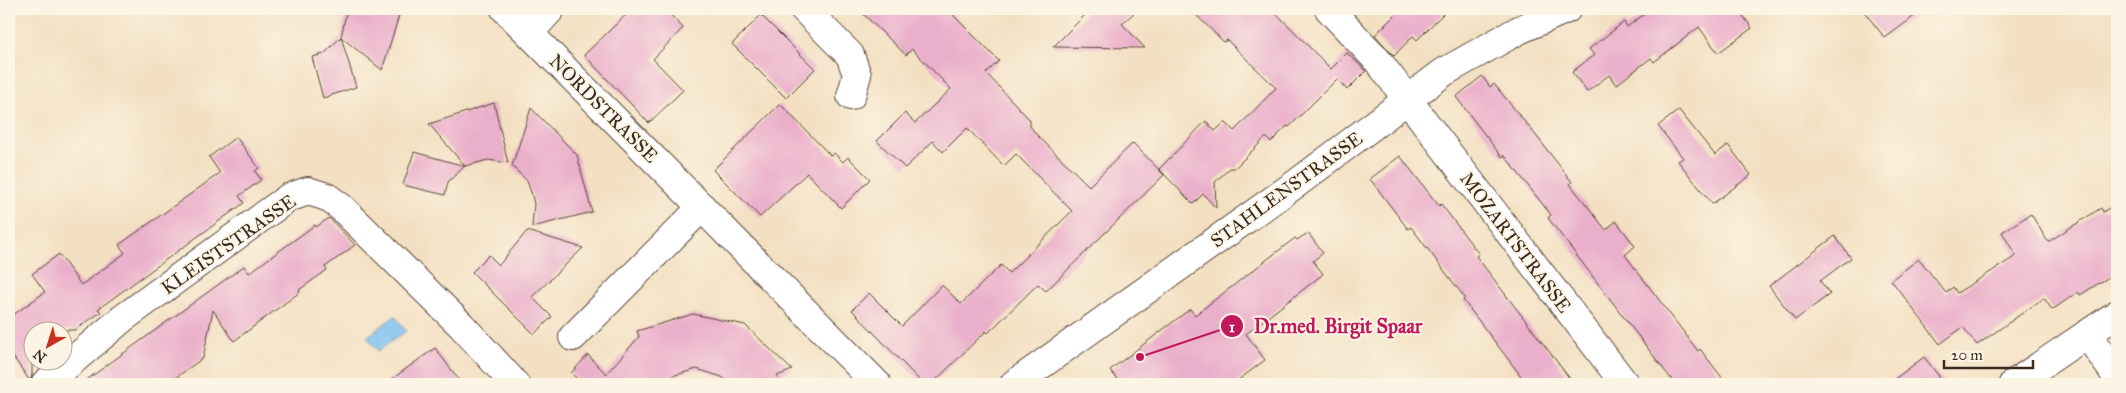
<svg xmlns="http://www.w3.org/2000/svg" width="2126" height="393" viewBox="0 0 2126 393" font-family="'IM FELL Great Primer',serif">
<style>
.water{fill:#7abff0;stroke:#5a7487}
.building{fill:#eaafca}
.lines{fill:none;stroke-linecap:round;stroke-linejoin:round}
.minor-casing{stroke:#574537;stroke-width:30}
.minor{stroke:#fff;stroke-width:28}
.labels{text-anchor:middle;stroke-width:4;stroke-linejoin:round;paint-order:stroke}
.street-label{font-size:19px;fill:#3b2a1e;stroke:#fcf5e5}
.leader{fill:none;stroke:#c2185b;stroke-width:2}
.callout-dot{fill:#c2185b;stroke:#fcf5e5;stroke-width:2}
.mark-label{font-size:15px;text-anchor:middle;font-weight:bold;fill:#fff}
.callout-label{font-size:20px;text-anchor:middle;font-weight:bold;fill:#c2185b;stroke:#fcf5e5;stroke-width:4;stroke-linejoin:round;paint-order:stroke}
</style>
<rect width="100%" height="100%" fill="#fcf5e5"/>
<filter id="ink" filterUnits="userSpaceOnUse"><feTurbulence type="fractalNoise" baseFrequency=".02" numOctaves="2"/><feDisplacementMap in="SourceGraphic" scale="10" xChannelSelector="R" yChannelSelector="G"/><feConvolveMatrix kernelMatrix="1 2 1 2 8 2 1 2 1" color-interpolation-filters="sRGB"/></filter>
<filter id="wash" filterUnits="userSpaceOnUse"><feTurbulence type="fractalNoise" baseFrequency=".0096" numOctaves="4" result="noise"/><feDisplacementMap in="SourceGraphic" scale="20" xChannelSelector="R" yChannelSelector="G"/><feGaussianBlur stdDeviation="1.12" result="paint"/><feColorMatrix in="noise" values="0 0 0 0 0 0 0 0 0 0 0 0 0 0 0 0 0 1.4 0 .05"/><feComposite in="paint" operator="in"/></filter>
<g filter="url(#wash)">
<rect width="100%" height="100%" fill="#f3e0c2"/>
<!-- water -->
<path class="water" d="M395,316L406,331L378,351L367,337Z"/>
<g id="blocks">
<!-- building -->
<g class="building">
<path d="M347,9H401L382,70L341,37L356,87L323,98L312,57L324,54L341,37Z"/>
<path d="M632,9H665L683,28L653,59L683,90L649,123L584,55Z"/>
<path d="M858,9H947L999,61L986,73L1030,120V126L1036,134L1089,186L1133,143L1164,175L1046,291L1038,284L988,333L986,331L932,384H923L852,310L869,293L902,326L942,285L961,304L1001,265L1009,273L1072,211L1016,154L1004,166L967,128L943,152L933,141L905,168L877,141L905,113L915,123L951,89L912,49L906,55Z"/>
<path d="M1091,9H1138L1122,24L1145,48L1053,47Z"/>
<path d="M1190,9H1272L1331,69L1347,53L1366,71L1347,90L1337,79L1289,127L1287,126L1271,142L1266,137L1235,168H1230L1215,182L1216,208L1203,194L1193,204L1159,169L1206,121L1215,131L1225,122L1234,131L1276,88L1227,40L1224,42Z"/>
<path d="M1401,9H1448L1417,40L1413,36L1394,56L1375,35Z"/>
<path d="M1651,9H1738L1752,28L1718,53L1699,27L1654,62L1651,58L1616,85L1609,75L1587,92L1572,72L1594,55L1589,49L1624,22L1627,27Z"/>
<path d="M1862,9H1924L1885,38Z"/>
<path d="M761,15L815,69L786,98L732,44Z"/>
<path d="M1482,76L1490,87L1494,84L1534,133L1572,182L1570,184L1606,230L1616,221L1635,246L1625,255L1698,351L1700,349L1727,384H1675L1548,218L1551,215L1504,155L1502,157L1456,97Z"/>
<path d="M494,103L508,163L488,160L465,166L448,182L445,195L403,185L414,152L465,166L429,124Z"/>
<path d="M780,104L831,156L834,153L843,162L848,157L870,179L841,208L807,173L760,217L713,170Z"/>
<path d="M531,108L577,155L592,212L532,227L534,204L532,195L527,181L512,166Z"/>
<path d="M1679,110L1715,155L1728,145L1751,175L1712,204L1678,161L1683,158L1658,126Z"/>
<path d="M236,137L259,168L255,171L261,180L239,196L244,203L98,309L101,312L75,330H32V375L30,381L9,351V318L45,292L32,274L59,254L81,285L125,253L119,245L220,173L209,157Z"/>
<path d="M1400,156L1439,206L1441,204L1479,254L1476,256L1574,384H1527L1463,300L1465,298L1411,227L1408,229L1370,179Z"/>
<path d="M2117,203V272L2080,295L2078,292L2052,310L2044,298L1977,345L1963,327L1940,344L1891,280L1919,259L1946,293L1953,287L1957,293L2016,256L2002,232L2031,214L2048,242L2101,208L2103,212Z"/>
<path d="M329,218L355,245L325,267L327,270L299,290L300,292L234,341L213,310L203,358L167,384H81L244,266L249,273L315,225L316,227Z"/>
<path d="M527,231L583,248L532,297L552,317L534,334L472,272L489,255L499,265Z"/>
<path d="M1308,233L1323,253L1313,261L1323,274L1246,334L1265,360L1233,384H1121L1110,370L1190,309L1195,315L1295,238L1297,240Z"/>
<path d="M1835,236L1851,258L1820,281L1830,294L1795,320L1769,286Z"/>
<path d="M693,314L745,325L792,370L777,376L780,384H730L722,377L697,369L672,376L663,384H583L571,373L588,355L606,374L639,337L637,331Z"/>
<path d="M435,348L462,384H385Z"/>
<path d="M1924,357L1945,384H1888Z"/>
</g>
</g>
</g>
<g filter="url(#ink)">
<use href="#blocks" fill-opacity="0" stroke="#574537" stroke-width="1"/>
<g class="lines">
<defs>
<g id="minor">
<path d="M505,9L877,384"/>
<path d="M804,9L850,55L857,75L851,96"/>
<path d="M1329,9L1378,61L1625,384"/>
<path d="M530,32L551,9"/>
<path d="M2087,334L2117,377"/>
<path d="M573,337L702,207"/>
<path d="M45,384L122,319L288,198L308,191L327,197L342,208L462,326L515,384"/>
<path d="M1014,384L1297,183L1444,72L1519,30L1567,9"/>
<path d="M2013,384L2117,314"/>
</g>
</defs>
<!-- minor casing -->
<use href="#minor" class="minor-casing"/>
<!-- minor -->
<use href="#minor" class="minor"/>
</g>
</g>
<g class="labels">
<!-- street labels -->
<g class="street-label">
<text transform="translate(604 108) rotate(45)" y="7">NORDSTRASSE</text>
<text transform="translate(1286 189) rotate(-36)" y="7">STAHLENSTRASSE</text>
<text transform="translate(1516 242) rotate(53)" y="7">MOZARTSTRASSE</text>
<text transform="translate(228 244) rotate(-35)" y="7">KLEISTSTRASSE</text>
</g>
</g>
<!-- callouts -->
<path class="leader" d="M1140 357L1232 326"/>
<g class="callout-dot">
<circle cx="1140" cy="357" r="5"/>
<circle cx="1232" cy="326" r="12"/>
</g>
<g class="mark-label">
<text x="1232" y="332">1</text>
</g>
<g class="callout-label">
<text x="1338" y="333">Dr.med. Birgit Spaar</text>
</g>
<!-- margin -->
<rect width="2126" height="393" fill="none" stroke="#fcf5e5" stroke-width="30"/>
<!-- north arrow -->
<g transform="translate(48 346) rotate(219)"><circle r="24" fill="#fcf5e5" stroke="#afa495"/>
<path d="M0-4L9 19L0 12L-9 19Z" fill="#c8321e"/>
<text y="-8" font-size="14" font-weight="bold" text-anchor="middle" fill="#3b2a1e">N</text>
</g>
<!-- scale -->
<path d="M1944 360v8h89v-8" fill="none" stroke="#3b2a1e" stroke-width="2.5"/>
<text x="1951" y="360" font-size="15" fill="#3b2a1e" stroke="#fcf5e5" stroke-width="4" paint-order="stroke">20 m</text>
</svg>
